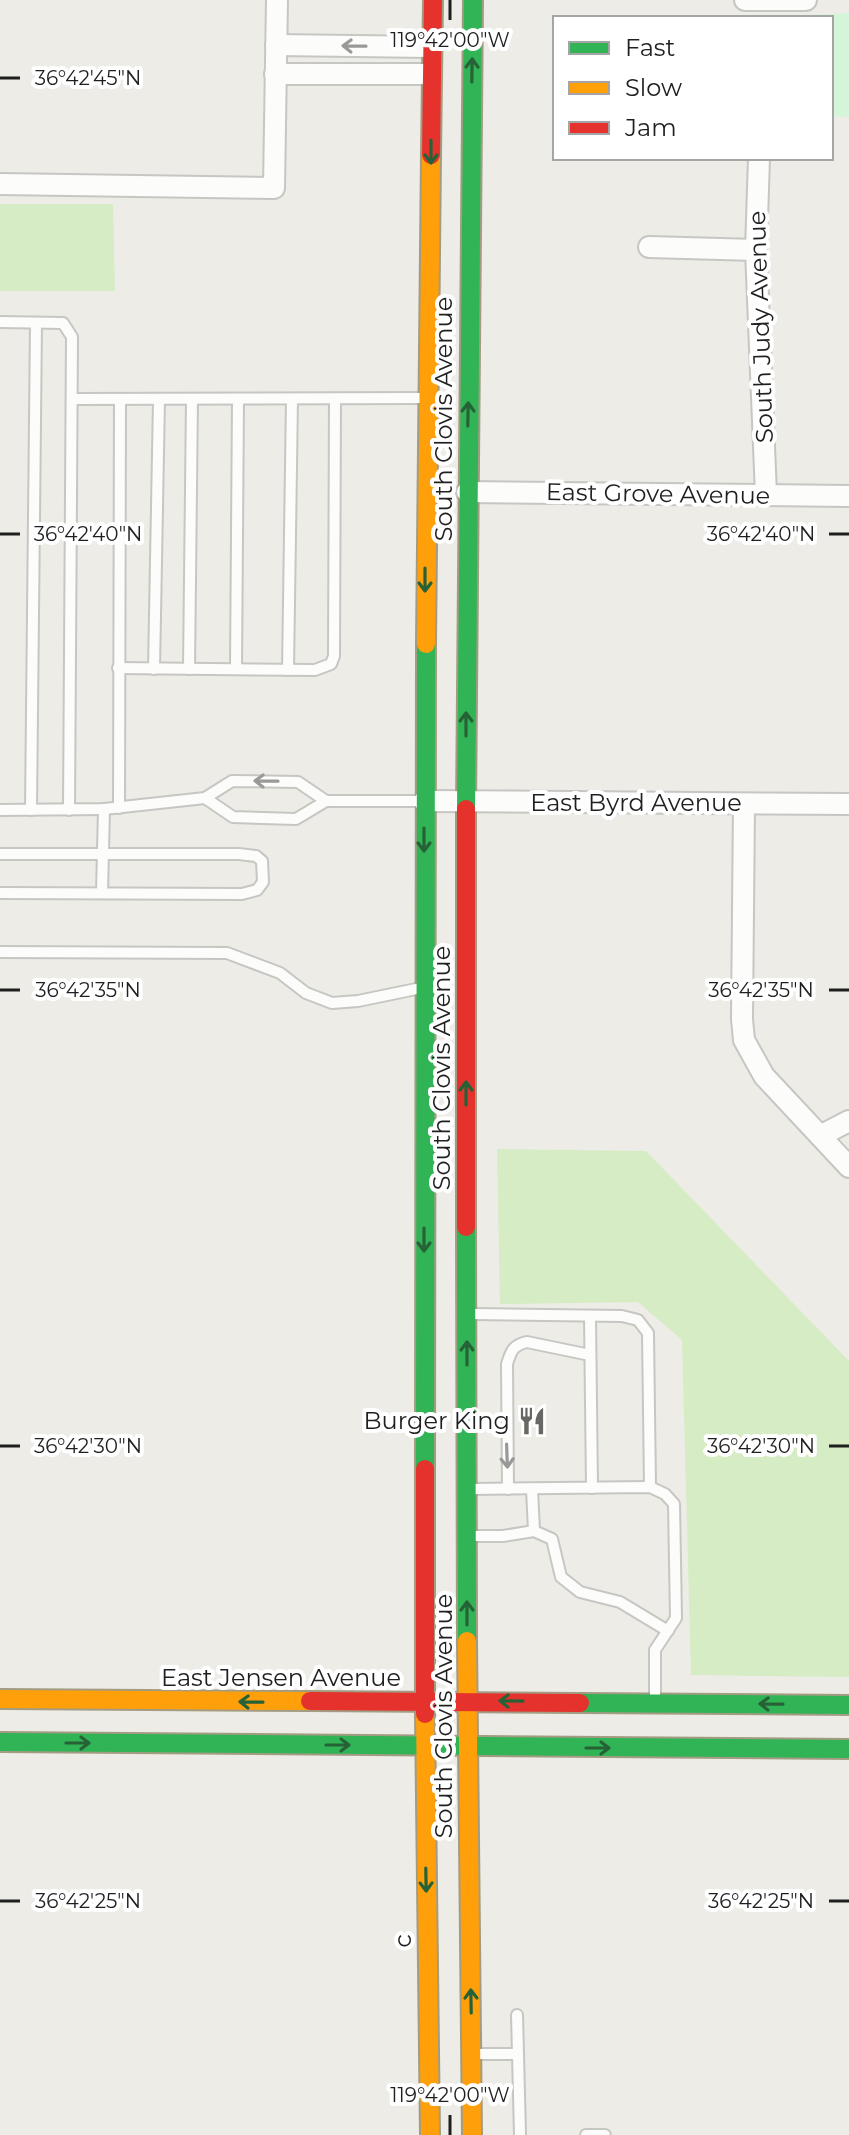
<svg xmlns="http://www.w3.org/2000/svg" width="849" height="2135" viewBox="0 0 849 2135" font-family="Montserrat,sans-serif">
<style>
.grass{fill:#d6ecc4}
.park{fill:#d4f5d7}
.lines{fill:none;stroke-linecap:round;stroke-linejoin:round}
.lane-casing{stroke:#c6c6c3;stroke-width:14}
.street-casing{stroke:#c6c6c3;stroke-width:24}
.fast-casing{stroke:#a39c83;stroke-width:22}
.slow-casing{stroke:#a39c83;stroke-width:22}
.jam-casing{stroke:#a39c83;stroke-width:22}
.lane{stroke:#fcfcfb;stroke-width:10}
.street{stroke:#fcfcfb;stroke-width:20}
.fast{stroke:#30b455;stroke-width:18}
.slow{stroke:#ff9f0a;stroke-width:18}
.jam{stroke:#e5322d;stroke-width:18}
.oneway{stroke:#999998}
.oneway2{stroke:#276237}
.ticks{fill:none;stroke:#1f1f1f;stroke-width:3}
.labels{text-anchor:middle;stroke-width:8;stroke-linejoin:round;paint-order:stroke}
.street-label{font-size:24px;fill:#1f1f1f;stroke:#fff}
.poi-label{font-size:24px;fill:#1f1f1f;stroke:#fff;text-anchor:end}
.ticks-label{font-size:20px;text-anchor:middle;fill:#1f1f1f;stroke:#fff;stroke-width:8;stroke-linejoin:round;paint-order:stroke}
</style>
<rect width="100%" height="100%" fill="#edece7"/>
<!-- grass -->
<g class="grass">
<path d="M0,204H113L115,291H0Z"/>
<path d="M497,1149L646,1151L849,1361V1677L691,1675L682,1340L638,1302L500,1304Z"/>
</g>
<!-- park -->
<path class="park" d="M849,13V117L831,116V18H785L788,16Z"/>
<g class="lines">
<defs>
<g id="lane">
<path d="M0,322L63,323L72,337L69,810"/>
<path d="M72,399L426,398"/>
<path d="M118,668L315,670L331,664L334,656L335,399"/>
<path d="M154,669L159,399"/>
<path d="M189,669L192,399"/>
<path d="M236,669L238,399"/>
<path d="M288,670L292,399"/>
<path d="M205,798L233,817L296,819L326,801H422"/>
<path d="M119,808L120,399"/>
<path d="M0,810L104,809L205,798L232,781L298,782L326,801"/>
<path d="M31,810L36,323"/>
<path d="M0,854H239L256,856L262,861L263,882L257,890L242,894L0,893"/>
<path d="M102,893L104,809"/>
<path d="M0,952L227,953L280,973L306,993L332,1003L358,1001L421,988"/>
<path d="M473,1314L622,1316L638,1320L648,1333L650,1487"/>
<path d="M590,1316L592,1488"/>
<path d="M473,1489L650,1487L665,1494L674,1504L676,1618L655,1650V1699"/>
<path d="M508,1489L507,1364C511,1351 513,1345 527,1342L590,1355"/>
<path d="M532,1489L534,1531"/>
<path d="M471,1536H503L534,1531L552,1539L561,1577L580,1592L620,1602L668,1631"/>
<path d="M517,2015L518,2054"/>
<path d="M473,2054H518L520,2135"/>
<path d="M586,2135H605"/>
</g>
<g id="street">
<path d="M745,0H806"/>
<path d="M276,45L432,47"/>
<path d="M275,74H431"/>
<path d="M759,158L756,250L766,495"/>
<path d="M0,184L274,188L277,0"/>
<path d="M649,247L756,250"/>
<path d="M467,492L849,496"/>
<path d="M424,801L849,804"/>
<path d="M744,804L742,1019L744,1040L764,1076L849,1167"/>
<path d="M820,1136L849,1121"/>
</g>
<g id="fast">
<path d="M466,809L473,0"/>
<path d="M466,1227L467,1641"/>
<path d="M425,1469L426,644"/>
<path d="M580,1703L849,1705"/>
<path d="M0,1742L849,1749"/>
</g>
<g id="slow">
<path d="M426,644L431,155"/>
<path d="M467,1641L472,2135"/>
<path d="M0,1699L310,1701"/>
<path d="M425,1714L430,2135"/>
</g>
<g id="jam">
<path d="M431,155L433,0"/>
<path d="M466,809V1227"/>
<path d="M425,1469V1714"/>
<path d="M310,1701L580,1703"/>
</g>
</defs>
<!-- lane casing -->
<use href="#lane" class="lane-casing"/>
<!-- street casing -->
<use href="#street" class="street-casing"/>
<!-- fast casing -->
<use href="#fast" class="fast-casing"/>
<!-- slow casing -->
<use href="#slow" class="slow-casing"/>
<!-- jam casing -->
<use href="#jam" class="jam-casing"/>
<!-- lane -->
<use href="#lane" class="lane"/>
<!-- street -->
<use href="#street" class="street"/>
<!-- fast -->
<use href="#fast" class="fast"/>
<!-- slow -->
<use href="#slow" class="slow"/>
<!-- jam -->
<use href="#jam" class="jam"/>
</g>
<!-- one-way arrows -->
<defs><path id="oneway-shaft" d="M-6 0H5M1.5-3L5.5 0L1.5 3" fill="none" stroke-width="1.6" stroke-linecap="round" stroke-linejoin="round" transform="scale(2)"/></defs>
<g class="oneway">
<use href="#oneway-shaft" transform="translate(354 46) rotate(-179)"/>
<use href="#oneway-shaft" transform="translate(266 781) rotate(-179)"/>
<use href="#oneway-shaft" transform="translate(507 1456) rotate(88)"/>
</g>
<g class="oneway2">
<use href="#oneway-shaft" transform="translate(472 70) rotate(-89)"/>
<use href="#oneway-shaft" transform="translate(431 152) rotate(90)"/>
<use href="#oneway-shaft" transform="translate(468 414) rotate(-89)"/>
<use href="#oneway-shaft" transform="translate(425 580) rotate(90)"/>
<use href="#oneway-shaft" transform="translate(466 724) rotate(-90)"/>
<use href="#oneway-shaft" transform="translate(424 840) rotate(90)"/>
<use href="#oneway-shaft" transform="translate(466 1093) rotate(-90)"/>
<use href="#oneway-shaft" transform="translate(424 1240) rotate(90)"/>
<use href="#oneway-shaft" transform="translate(467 1353) rotate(-90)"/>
<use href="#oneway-shaft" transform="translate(467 1613) rotate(-90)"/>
<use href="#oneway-shaft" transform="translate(511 1701) rotate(-179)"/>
<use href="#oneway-shaft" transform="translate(251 1702) rotate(-179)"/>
<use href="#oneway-shaft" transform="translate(771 1704) rotate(-179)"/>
<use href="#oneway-shaft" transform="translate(78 1743)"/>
<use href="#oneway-shaft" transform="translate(338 1745)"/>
<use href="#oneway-shaft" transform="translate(598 1748)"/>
<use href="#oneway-shaft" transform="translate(426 1880) rotate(89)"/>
<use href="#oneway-shaft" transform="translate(471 2001) rotate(-91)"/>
</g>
<!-- ticks -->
<path class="ticks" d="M450,0V20M0,78H20M0,534H20M829,534H849M0,990H20M829,990H849M0,1446H20M829,1446H849M0,1901H20M829,1901H849M450,2115V2135"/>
<!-- icons -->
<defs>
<symbol id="restaurant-bare" viewBox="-9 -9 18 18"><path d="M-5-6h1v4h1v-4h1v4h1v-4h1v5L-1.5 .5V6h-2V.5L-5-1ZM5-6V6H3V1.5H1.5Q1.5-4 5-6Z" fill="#676765" stroke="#fff" stroke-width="2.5" paint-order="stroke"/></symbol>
</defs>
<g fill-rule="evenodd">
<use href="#restaurant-bare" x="512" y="1401" width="40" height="40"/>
</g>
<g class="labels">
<!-- street labels -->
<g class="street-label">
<text transform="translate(761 327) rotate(-92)" y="8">South Judy Avenue</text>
<text transform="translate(444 419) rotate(-90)" y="8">South Clovis Avenue</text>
<text transform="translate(658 494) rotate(1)" y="8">East Grove Avenue</text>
<text x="636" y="811">East Byrd Avenue</text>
<text transform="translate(442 1068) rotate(-90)" y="8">South Clovis Avenue</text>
<text x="281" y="1686">East Jensen Avenue</text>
<text transform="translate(444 1716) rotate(-90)" y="8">South Clovis Avenue</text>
<text transform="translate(403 1941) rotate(-91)" y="8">c</text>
</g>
<!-- poi labels -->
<g class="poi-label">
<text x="510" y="1429">Burger King</text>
</g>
</g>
<g class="ticks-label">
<text x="450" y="47">119°42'00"W</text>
<text x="88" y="85">36°42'45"N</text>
<text x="88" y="541">36°42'40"N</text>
<text x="761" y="541">36°42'40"N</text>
<text x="88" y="997">36°42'35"N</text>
<text x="761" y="997">36°42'35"N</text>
<text x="88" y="1453">36°42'30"N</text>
<text x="761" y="1453">36°42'30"N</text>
<text x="88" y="1908">36°42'25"N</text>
<text x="761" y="1908">36°42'25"N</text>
<text x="450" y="2102">119°42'00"W</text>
</g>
<!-- legend -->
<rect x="553" y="16" width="280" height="144" fill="#ffffff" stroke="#a5a5a5" stroke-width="2"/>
<rect x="569" y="42" width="40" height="12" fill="#30b455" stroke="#a5a5a5" stroke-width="2"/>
<text x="625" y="56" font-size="24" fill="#1f1f1f">Fast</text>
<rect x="569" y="82" width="40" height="12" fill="#ff9f0a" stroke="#a5a5a5" stroke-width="2"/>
<text x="625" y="96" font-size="24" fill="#1f1f1f">Slow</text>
<rect x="569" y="122" width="40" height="12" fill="#e5322d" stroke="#a5a5a5" stroke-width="2"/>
<text x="625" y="136" font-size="24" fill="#1f1f1f">Jam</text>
</svg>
